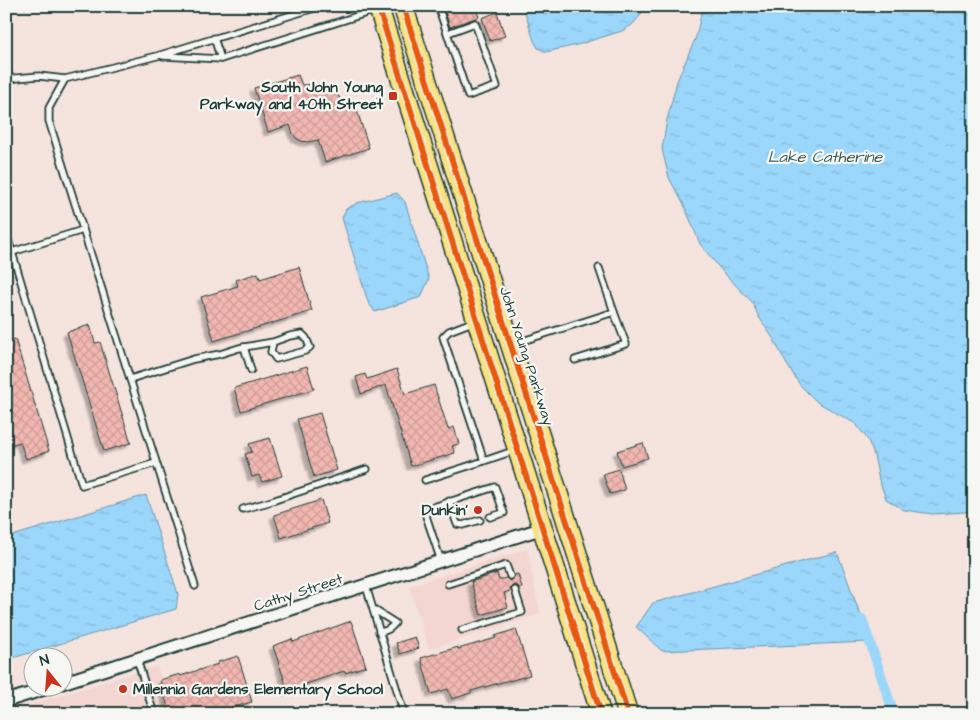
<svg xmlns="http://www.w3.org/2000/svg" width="980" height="720" viewBox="0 0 980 720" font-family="'Architects Daughter',sans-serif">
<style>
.built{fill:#f4d6d0}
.water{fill:url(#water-ripples);stroke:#6999ab}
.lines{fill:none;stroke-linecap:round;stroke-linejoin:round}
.canal{stroke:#9bd6fb;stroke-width:10}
.building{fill:url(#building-cross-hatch);stroke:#1f3d34;filter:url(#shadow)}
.service-casing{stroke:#1f3d34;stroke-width:9}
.minor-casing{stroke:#1f3d34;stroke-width:15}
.trunk-casing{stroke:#1f3d34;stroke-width:22}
.service{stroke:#f6f6f2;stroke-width:5.5}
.minor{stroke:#f6f6f2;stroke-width:11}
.trunk{stroke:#f8e281;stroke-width:19}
.cycleway-casing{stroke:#f6f6f2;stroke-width:9}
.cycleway{stroke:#e8590c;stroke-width:6}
.poi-dot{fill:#c8321e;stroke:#f6f6f2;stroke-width:2}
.labels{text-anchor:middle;stroke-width:4.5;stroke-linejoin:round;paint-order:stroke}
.poi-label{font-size:15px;font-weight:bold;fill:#1f3d34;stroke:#f6f6f2;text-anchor:end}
.street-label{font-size:15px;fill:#1f3d34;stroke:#f6f6f2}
.water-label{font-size:16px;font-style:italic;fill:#385c5c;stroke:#f6f6f2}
</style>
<defs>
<pattern id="water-ripples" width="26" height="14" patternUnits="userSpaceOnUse" patternTransform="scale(1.25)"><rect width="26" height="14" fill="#9bd6fb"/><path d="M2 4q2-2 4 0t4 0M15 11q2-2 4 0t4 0" fill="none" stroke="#85b9d8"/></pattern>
<pattern id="building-cross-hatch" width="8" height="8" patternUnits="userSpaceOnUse" patternTransform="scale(1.25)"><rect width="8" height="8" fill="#f2b7b1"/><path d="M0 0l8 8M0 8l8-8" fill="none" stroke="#cf9e99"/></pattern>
<filter id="shadow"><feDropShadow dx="-4" dy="4" stdDeviation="1" flood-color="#0004"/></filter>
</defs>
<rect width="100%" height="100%" fill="#f5e3de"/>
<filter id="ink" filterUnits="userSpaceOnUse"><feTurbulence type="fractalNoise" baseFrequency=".02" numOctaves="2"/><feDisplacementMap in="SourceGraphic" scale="10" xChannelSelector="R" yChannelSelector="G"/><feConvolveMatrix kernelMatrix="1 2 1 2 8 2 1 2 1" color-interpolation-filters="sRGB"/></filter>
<g filter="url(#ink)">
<!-- built -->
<g class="built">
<path d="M527,549L540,614L429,649L409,586Z"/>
<path d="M157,666L172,714H6V712Z"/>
</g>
<!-- water -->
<g class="water">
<path d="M523,6H645L640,16L632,25L622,31L577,45L546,52L538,48L534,41Z"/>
<path d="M703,6H974V508L966,512L932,514L904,510L886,499L879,480L874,455L868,440L856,424L817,402L800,385L786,363L774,340L759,317L752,302L722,271L700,244L684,205L669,178L662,149L667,120L677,81L696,37Z"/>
<path d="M397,193L405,202L429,279L421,297L375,312L368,302L342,218L346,209L357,203Z"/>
<path d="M146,495L178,594L176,609L6,660V538Z"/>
<path d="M837,552L862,619L869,642L662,651L636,627L653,603Z"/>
</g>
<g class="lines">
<!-- canal -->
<path class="canal" d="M862,619L894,714"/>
</g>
<!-- building -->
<g class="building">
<path d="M443,6H475L479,17L450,27Z"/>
<path d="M497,12L505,36L490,41L482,18Z"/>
<path d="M298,75L302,85L317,84L330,88L338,95L344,107L355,104L369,148L325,162L318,140L308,142L301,141L296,138L293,134L290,125L268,132L254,88Z"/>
<path d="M299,267L312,311L214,341L201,297L238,286L236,280L258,273L260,279Z"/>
<path d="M90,325L95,343L100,342L131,443L104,451L67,332Z"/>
<path d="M15,339L49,451L26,459L20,442L6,446V415L12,414L6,396V342Z"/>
<path d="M307,366L314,389L241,411L234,388Z"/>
<path d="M397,369L405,394L434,385L448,429L454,427L459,444L452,446L455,453L411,466L386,385L361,394L356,377L365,374L367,379Z"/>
<path d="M320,413L337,470L314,477L297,419Z"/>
<path d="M270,438L282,476L262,482L259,475L252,477L245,454L252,452L249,444Z"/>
<path d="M643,443L648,458L622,466L617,451Z"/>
<path d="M619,469L625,490L610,494L603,474Z"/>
<path d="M321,500L328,523L281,538L274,515Z"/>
<path d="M497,573L499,580L506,578L510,581L513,579L514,575L518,574L522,588H519L518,586L514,585L511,587L510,591L504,593L508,607L481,615L471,582Z"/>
<path d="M351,621L366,666L345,673L344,671L306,684L307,685L288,691L273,646L292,639L293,642Z"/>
<path d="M516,629L530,675L509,681V680L471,691V693L452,699L448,689L431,694L421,658L458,647V649L496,638L495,636Z"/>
<path d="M415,637L419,648L400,654L396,643Z"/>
<path d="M238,656L252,702L208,714H170L160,680L180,674V676L218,664V662Z"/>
</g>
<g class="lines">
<defs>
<g id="service">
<path d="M438,6L468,96L497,86L475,23L448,33"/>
<path d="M214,38L221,59"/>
<path d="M163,56L221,59L376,10"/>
<path d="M6,79L39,76L65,79"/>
<path d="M83,230L12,252L82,485L156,463"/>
<path d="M6,233L12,252"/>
<path d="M475,321L449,331L443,337L484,461L516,450"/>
<path d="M513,344L614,312L599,268"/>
<path d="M244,347L251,370"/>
<path d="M575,360L626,344L614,312"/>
<path d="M130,379L194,359L220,354L239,348L273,342L290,336L302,334L306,338L310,347L305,351L276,359L271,352L273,342"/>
<path d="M425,480L484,461"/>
<path d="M449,501L457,524L463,525L480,520"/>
<path d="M243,509L269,502L367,469"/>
<path d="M441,561L424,510L495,487L504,513L490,517"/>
<path d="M448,584L506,565L510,576"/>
<path d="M195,586L49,121V108L65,79L157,56L321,6"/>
<path d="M366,586L404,714"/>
<path d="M373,609L395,623C390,629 387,631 379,632"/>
<path d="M462,630L522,612L515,590"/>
<path d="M137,659L154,714"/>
</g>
<g id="minor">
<path d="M62,683L543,528"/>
<path d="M6,701L48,688"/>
</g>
<g id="trunk">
<path d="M378,6L601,714"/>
<path d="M403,6L628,714"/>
</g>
</defs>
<!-- service casing -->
<use href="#service" class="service-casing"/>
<!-- minor casing -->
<use href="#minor" class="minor-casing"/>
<!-- trunk casing -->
<use href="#trunk" class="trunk-casing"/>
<!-- service -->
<use href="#service" class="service"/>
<!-- minor -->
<use href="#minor" class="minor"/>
<!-- trunk -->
<use href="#trunk" class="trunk"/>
<defs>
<g id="cycleway">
<path d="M378,6L601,714"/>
<path d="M403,6L628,714"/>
</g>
</defs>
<!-- cycleway casing -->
<use href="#cycleway" class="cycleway-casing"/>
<!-- cycleway -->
<use href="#cycleway" class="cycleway"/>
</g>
</g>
<!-- markers -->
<g class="poi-dot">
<rect x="388" y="91" width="10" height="10" rx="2.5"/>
<circle cx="478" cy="510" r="5"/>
<circle cx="123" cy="689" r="5"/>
</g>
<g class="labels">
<!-- poi labels -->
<g class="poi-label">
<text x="383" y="92">South John Young<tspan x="383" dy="17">Parkway and 40th Street</tspan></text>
<text x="468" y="515">Dunkin'</text>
<text x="133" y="694" text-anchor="start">Millennia Gardens Elementary School</text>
</g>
<!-- street labels -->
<g class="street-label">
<text transform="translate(527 356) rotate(72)" y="5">John Young Parkway</text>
<text transform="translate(298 592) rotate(-18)" y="5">Cathy Street</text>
</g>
<!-- water labels -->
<g class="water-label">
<text x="825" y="162">Lake Catherine</text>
</g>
</g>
<!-- margin -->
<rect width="980" height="720" fill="none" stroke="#f6f6f2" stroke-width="25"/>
<rect x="12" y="12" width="955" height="695" fill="none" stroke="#1f3d34" stroke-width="2" filter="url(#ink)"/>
<!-- north arrow -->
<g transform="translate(48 672) rotate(343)"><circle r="24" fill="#f6f6f2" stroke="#a0aca6"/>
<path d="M0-4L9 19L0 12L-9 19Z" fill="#c8321e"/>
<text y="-8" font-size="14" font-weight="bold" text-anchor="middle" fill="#1f3d34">N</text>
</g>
</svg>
